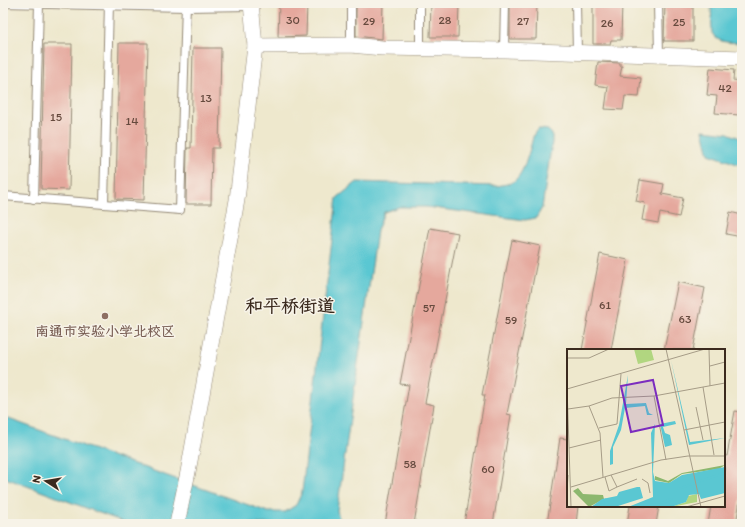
<svg xmlns="http://www.w3.org/2000/svg" width="745" height="527" viewBox="0 0 745 527" font-family="Itim,'LXGW WenKai TC',sans-serif">
<style>
.water{fill:#5ac7d2;stroke:#4a7878}
.building{fill:#e5a89d}
.lines{fill:none;stroke-linecap:round;stroke-linejoin:round}
.service-casing{stroke:#948976;stroke-width:10}
.minor-casing{stroke:#948976;stroke-width:16}
.service{stroke:#fff;stroke-width:8}
.minor{stroke:#fff;stroke-width:15}
.education-dot{fill:#8d6e63;stroke:#f7f3e8;stroke-width:1.5}
.labels{text-anchor:middle;stroke-width:3;stroke-linejoin:round;paint-order:stroke}
.number-label{font-size:12px;fill:#664a3e}
.education-label{font-size:14px;font-weight:bold;fill:#785e54;stroke:#f7f3e8}
.district-label{font-size:18px;font-weight:bold;fill:#3b2a1e;stroke:#f7f3e8}
.inset-river{fill:none;stroke:#5ac7d2;stroke-width:2}
.inset-road{fill:none;stroke:#a69c87;stroke-width:1}
.view{fill:#7b2cbf;fill-opacity:0.15;stroke:#7b2cbf;stroke-width:2}
.inset-edge{fill:none;stroke:#3b2a1e;stroke-width:2}
</style>
<rect width="100%" height="100%" fill="#f7f3e8"/>
<filter id="ink" filterUnits="userSpaceOnUse"><feTurbulence type="fractalNoise" baseFrequency=".025" numOctaves="2"/><feDisplacementMap in="SourceGraphic" scale="8" xChannelSelector="R" yChannelSelector="G"/><feConvolveMatrix kernelMatrix="1 2 1 2 8 2 1 2 1" color-interpolation-filters="sRGB"/></filter>
<filter id="wash" filterUnits="userSpaceOnUse"><feTurbulence type="fractalNoise" baseFrequency=".012" numOctaves="4" result="noise"/><feDisplacementMap in="SourceGraphic" scale="16" xChannelSelector="R" yChannelSelector="G"/><feGaussianBlur stdDeviation="0.9" result="paint"/><feColorMatrix in="noise" values="0 0 0 0 0 0 0 0 0 0 0 0 0 0 0 0 0 1.4 0 .05"/><feComposite in="paint" operator="in"/></filter>
<g filter="url(#wash)">
<rect width="100%" height="100%" fill="#eee8cd"/>
<!-- water -->
<g class="water">
<path d="M711,3H742V43C731,42 718,44 712,33Z"/>
<path d="M539,129L548,130L552,134V142L542,208L536,218L525,220L426,207H399L384,212L377,231L337,510L340,524H129L3,477V417L268,512H285L296,505L302,492L337,198L357,182L497,186C502,185 509,184 513,182C523,175 528,156 531,145C533,138 533,132 539,129Z"/>
<path d="M703,130L728,133L742,139V167L740,165L709,154Z"/>
</g>
<g id="blocks">
<!-- building -->
<g class="building">
<path d="M279,3H307L306,36L278,37Z"/>
<path d="M356,3H383L382,39L356,36Z"/>
<path d="M431,3H459L458,37H430Z"/>
<path d="M510,3H537L536,39H510Z"/>
<path d="M593,3H622L621,40H611L610,44H593Z"/>
<path d="M665,3H693V41H664Z"/>
<path d="M119,43H148L144,200L116,199Z"/>
<path d="M44,44H72L69,190L41,189Z"/>
<path d="M193,48H221L219,148H212L211,204H186L187,148H191Z"/>
<path d="M598,62L620,63V66H622L620,76L641,78L639,97L625,96L623,110L605,109L608,87L595,85Z"/>
<path d="M710,68L734,70L733,80L742,81V101L740,100L739,115L715,113L717,96L707,95Z"/>
<path d="M640,180L664,184L662,194L683,198L679,217L660,213L658,223L642,220L645,203L636,201Z"/>
<path d="M730,212L742,215V237L726,234Z"/>
<path d="M430,228L458,233L425,403L434,405L414,524H385L409,385L400,384Z"/>
<path d="M512,240L540,246L507,414L511,415L493,524H464L485,395H482Z"/>
<path d="M600,254L628,260L611,350H582Z"/>
<path d="M678,282L705,288L693,350H664Z"/>
<path d="M735,411L742,412V488L736,524H708L711,506H724V455L727,456Z"/>
<path d="M560,438L568,439V506H578L576,524H547Z"/>
<path d="M630,506H659L656,524H627Z"/>
</g>
</g>
</g>
<g filter="url(#ink)">
<use href="#blocks" fill-opacity="0" stroke="#948976" stroke-width="1"/>
<g class="lines">
<defs>
<g id="service">
<path d="M3,3L186,7L251,6"/>
<path d="M576,3L577,52"/>
<path d="M658,3L659,55"/>
<path d="M351,45V3"/>
<path d="M420,49V3"/>
<path d="M504,50L505,3"/>
<path d="M3,196L180,210L186,3"/>
<path d="M34,199L39,3"/>
<path d="M104,204L109,3"/>
</g>
<g id="minor">
<path d="M255,46L351,45L382,48L504,50L742,58"/>
<path d="M177,524L188,472L237,200L255,46L251,3"/>
</g>
</defs>
<!-- service casing -->
<use href="#service" class="service-casing"/>
<!-- minor casing -->
<use href="#minor" class="minor-casing"/>
<!-- service -->
<use href="#service" class="service"/>
<!-- minor -->
<use href="#minor" class="minor"/>
</g>
</g>
<!-- markers -->
<circle class="education-dot" cx="105" cy="316" r="4"/>
<g class="labels">
<!-- number labels -->
<g class="number-label">
<text x="293" y="24">30</text>
<text x="445" y="24">28</text>
<text x="369" y="25">29</text>
<text x="523" y="25">27</text>
<text x="679" y="26">25</text>
<text x="607" y="27">26</text>
<text x="725" y="92">42</text>
<text x="206" y="102">13</text>
<text x="56" y="121">15</text>
<text x="132" y="125">14</text>
<text x="605" y="309">61</text>
<text x="429" y="312">57</text>
<text x="685" y="323">63</text>
<text x="511" y="324">59</text>
<text x="410" y="468">58</text>
<text x="488" y="473">60</text>
</g>
<!-- education labels -->
<g class="education-label">
<text x="105" y="336">南通市实验小学北校区</text>
</g>
<!-- district labels -->
<g class="district-label">
<text x="290" y="312">和平桥街道</text>
</g>
</g>
<!-- overview -->
<g transform="translate(567 349)">
<rect width="158" height="158" fill="#eee8cd"/>
<path d="M67,0H84L87,11L71,15ZM130,145V153L104,158L119,153L121,147Z" fill="#b1d680"/>
<path d="M158,116L152,120L115,125L102,134L88,131V127L101,132L115,124ZM11,139L16,145L36,146L37,150L22,158L6,142Z" fill="#8cb76e"/>
<path d="M104,11L123,93L158,89L122,96ZM61,26L59,55L79,54L82,64L86,66H80L78,57L58,59L54,81L46,98V115L43,116V102L52,76ZM108,72L109,75L96,78L98,84L103,86L105,96L98,98L93,75ZM88,75L86,123L88,132L102,134L115,126L158,118V144L134,150L132,145L122,146L119,153L104,158H61L86,148L84,84ZM70,138H73L76,149L48,158H24L35,150L50,147L52,143Z" fill="#5ac7d2"/>
<path class="inset-river" d="M130,133L158,124M39,158L38,150L42,158M87,158L104,150L114,139L127,134"/>
<path class="inset-road" d="M99,0L134,158M142,0L143,37M0,9H22L42,0M143,17L158,13M0,38L4,158M136,38L147,106M0,40L138,0M87,47L99,111M22,57L33,84L36,128M129,58L136,91M1,60L22,57L45,49L87,47L158,34M32,79L50,75L54,25M117,81L158,73M2,99L34,91M44,126L50,138L70,130M38,128L42,142L50,138M75,130L81,134L83,144M4,138L94,111L121,107H158M0,142L1,126M119,158L158,147"/>
<path class="view" d="M86,31L96,76L64,83L54,37Z"/>
<rect width="158" height="158" class="inset-edge"/>
</g>
<!-- margin -->
<rect width="745" height="527" fill="none" stroke="#f7f3e8" stroke-width="16"/>
<!-- north arrow -->
<g transform="translate(46 481) rotate(282)" stroke="#f7f3e8" stroke-width="3" paint-order="stroke">
<path d="M0-3L7 15L0 10L-7 15Z" fill="#3b2a1e"/>
<text y="-6" font-size="11" font-weight="bold" text-anchor="middle" fill="#3b2a1e">N</text>
</g>
</svg>
